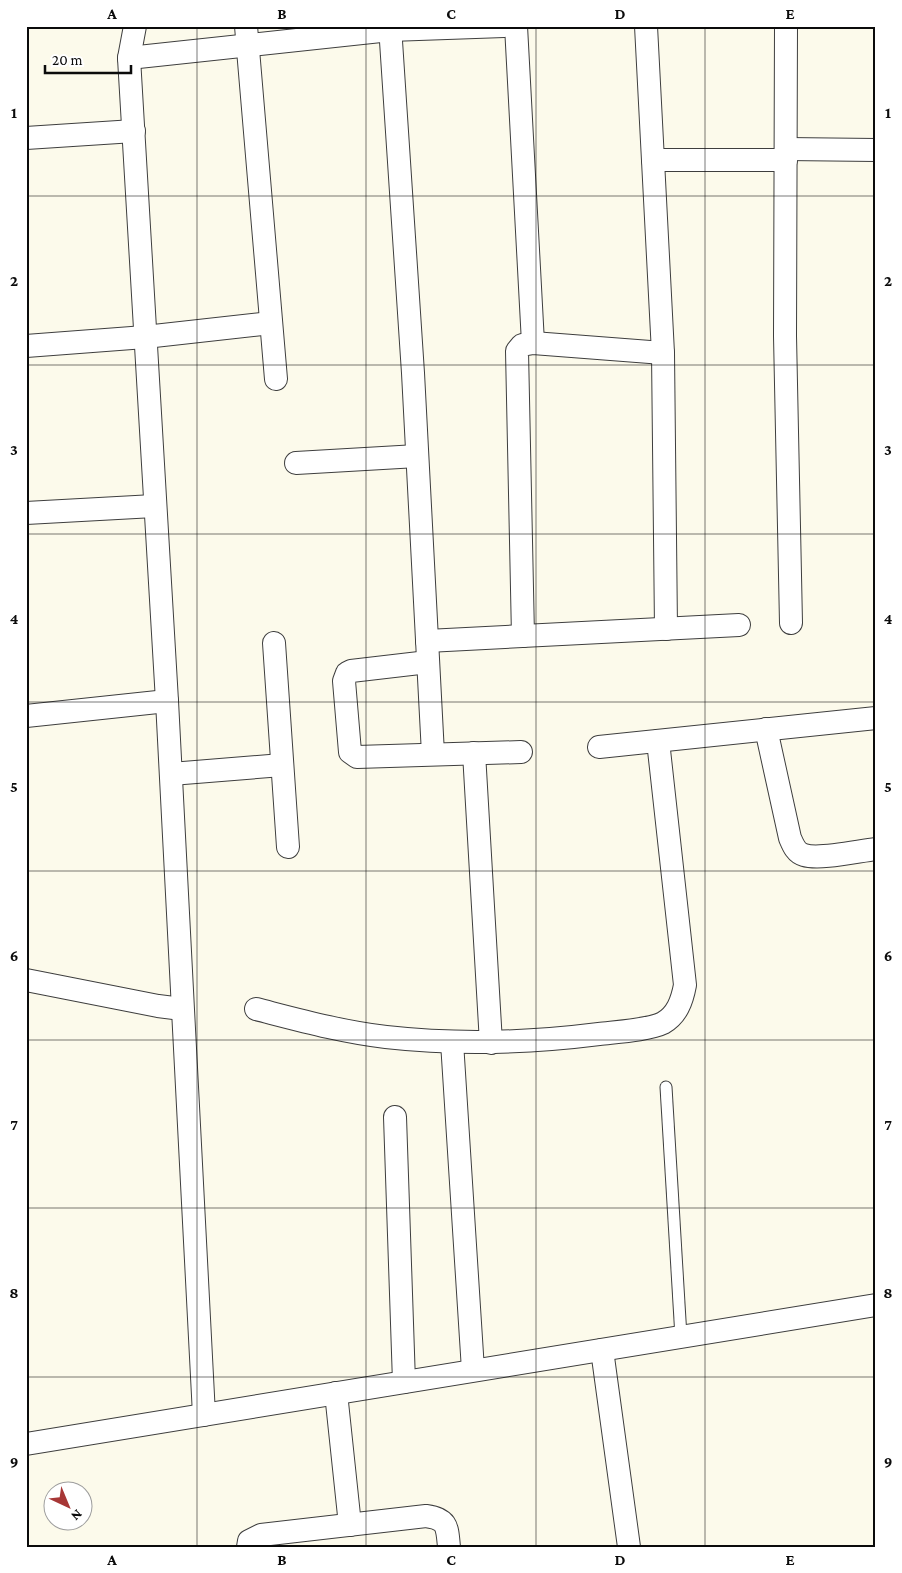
<svg xmlns="http://www.w3.org/2000/svg" width="902" height="1573" viewBox="0 0 902 1573" font-family="'Crimson Pro',serif">
<style>
.lines{fill:none;stroke-linecap:round;stroke-linejoin:round}
.lane-casing{stroke:#3e3e3e;stroke-width:13}
.street-casing{stroke:#3e3e3e;stroke-width:24}
.lane{stroke:#fff;stroke-width:11}
.street{stroke:#fff;stroke-width:22}
.grid{fill:none;stroke:#0b0b0b;stroke-width:1;stroke-opacity:0.55}
.neatline{fill:none;stroke:#0b0b0b;stroke-width:2}
.grid-label{font-size:16px;text-anchor:middle;font-weight:bold;fill:#0b0b0b}
</style>
<rect width="100%" height="100%" fill="#fcfaeb"/>
<g class="lines">
<defs>
<path id="lane" d="M666,1087L681,1337"/>
<g id="street">
<path d="M135,26L129,58L167,701L204,1415"/>
<path d="M246,26L276,379"/>
<path d="M390,26L413,373L433,754"/>
<path d="M516,26L533,343"/>
<path d="M646,26L663,353L666,629"/>
<path d="M786,26L785,336L791,623"/>
<path d="M129,58L390,30L504,26"/>
<path d="M26,138L134,131"/>
<path d="M786,149L876,150"/>
<path d="M653,160H786"/>
<path d="M26,346L145,337L271,323"/>
<path d="M296,463L417,456"/>
<path d="M26,513L154,506"/>
<path d="M523,636L517,351L522,345L533,343L663,353"/>
<path d="M427,641L739,625"/>
<path d="M274,643L288,847"/>
<path d="M428,662L351,671L347,673L344,681L350,752L357,757L521,752"/>
<path d="M26,716L167,701"/>
<path d="M766,729L790,838C793,845 796,853 804,855C820,860 858,851 876,849"/>
<path d="M599,747L876,718"/>
<path d="M474,753L491,1043"/>
<path d="M171,774L282,765"/>
<path d="M26,980L158,1006L182,1009"/>
<path d="M256,1009C299,1020 342,1032 386,1037C457,1045 528,1043 599,1034C615,1032 649,1030 663,1023C677,1015 682,1001 685,985L658,741"/>
<path d="M452,1042L473,1370"/>
<path d="M395,1117L404,1382"/>
<path d="M602,1350L629,1547"/>
<path d="M336,1393L350,1525"/>
<path d="M26,1444L876,1305"/>
<path d="M248,1547L249,1541L261,1535L426,1516C448,1519 447,1527 449,1547"/>
</g>
</defs>
<!-- lane casing -->
<use href="#lane" class="lane-casing"/>
<!-- street casing -->
<use href="#street" class="street-casing"/>
<!-- lane -->
<use href="#lane" class="lane"/>
<!-- street -->
<use href="#street" class="street"/>
</g>
<!-- grid -->
<path class="grid" d="M197,26V1547M366,26V1547M536,26V1547M705,26V1547M26,196H876M26,365H876M26,534H876M26,702H876M26,871H876M26,1040H876M26,1208H876M26,1377H876"/>
<!-- border -->
<rect width="902" height="1573" fill="none" stroke="#ffffff" stroke-width="55"/>
<!-- north arrow -->
<g transform="translate(68 1506) rotate(136)"><circle r="24" fill="#ffffff" stroke="#9d9d9d"/>
<path d="M0-4L9 19L0 12L-9 19Z" fill="#a73736"/>
<text y="-8" font-size="14" font-weight="bold" text-anchor="middle" fill="#0b0b0b">N</text>
</g>
<!-- scale -->
<path d="M45 65v8h86v-8" fill="none" stroke="#0b0b0b" stroke-width="2.5"/>
<text x="52" y="65" font-size="15" fill="#0b0b0b" stroke="#ffffff" stroke-width="4" paint-order="stroke">20 m</text>
<rect x="28" y="28" width="846" height="1518" class="neatline"/>
<g class="grid-label">
<text x="112" y="19">A</text>
<text x="282" y="19">B</text>
<text x="451" y="19">C</text>
<text x="620" y="19">D</text>
<text x="790" y="19">E</text>
<text x="14" y="118">1</text>
<text x="888" y="118">1</text>
<text x="14" y="286">2</text>
<text x="888" y="286">2</text>
<text x="14" y="455">3</text>
<text x="888" y="455">3</text>
<text x="14" y="624">4</text>
<text x="888" y="624">4</text>
<text x="14" y="792">5</text>
<text x="888" y="792">5</text>
<text x="14" y="961">6</text>
<text x="888" y="961">6</text>
<text x="14" y="1130">7</text>
<text x="888" y="1130">7</text>
<text x="14" y="1298">8</text>
<text x="888" y="1298">8</text>
<text x="14" y="1467">9</text>
<text x="888" y="1467">9</text>
<text x="112" y="1565">A</text>
<text x="282" y="1565">B</text>
<text x="451" y="1565">C</text>
<text x="620" y="1565">D</text>
<text x="790" y="1565">E</text>
</g>
</svg>
